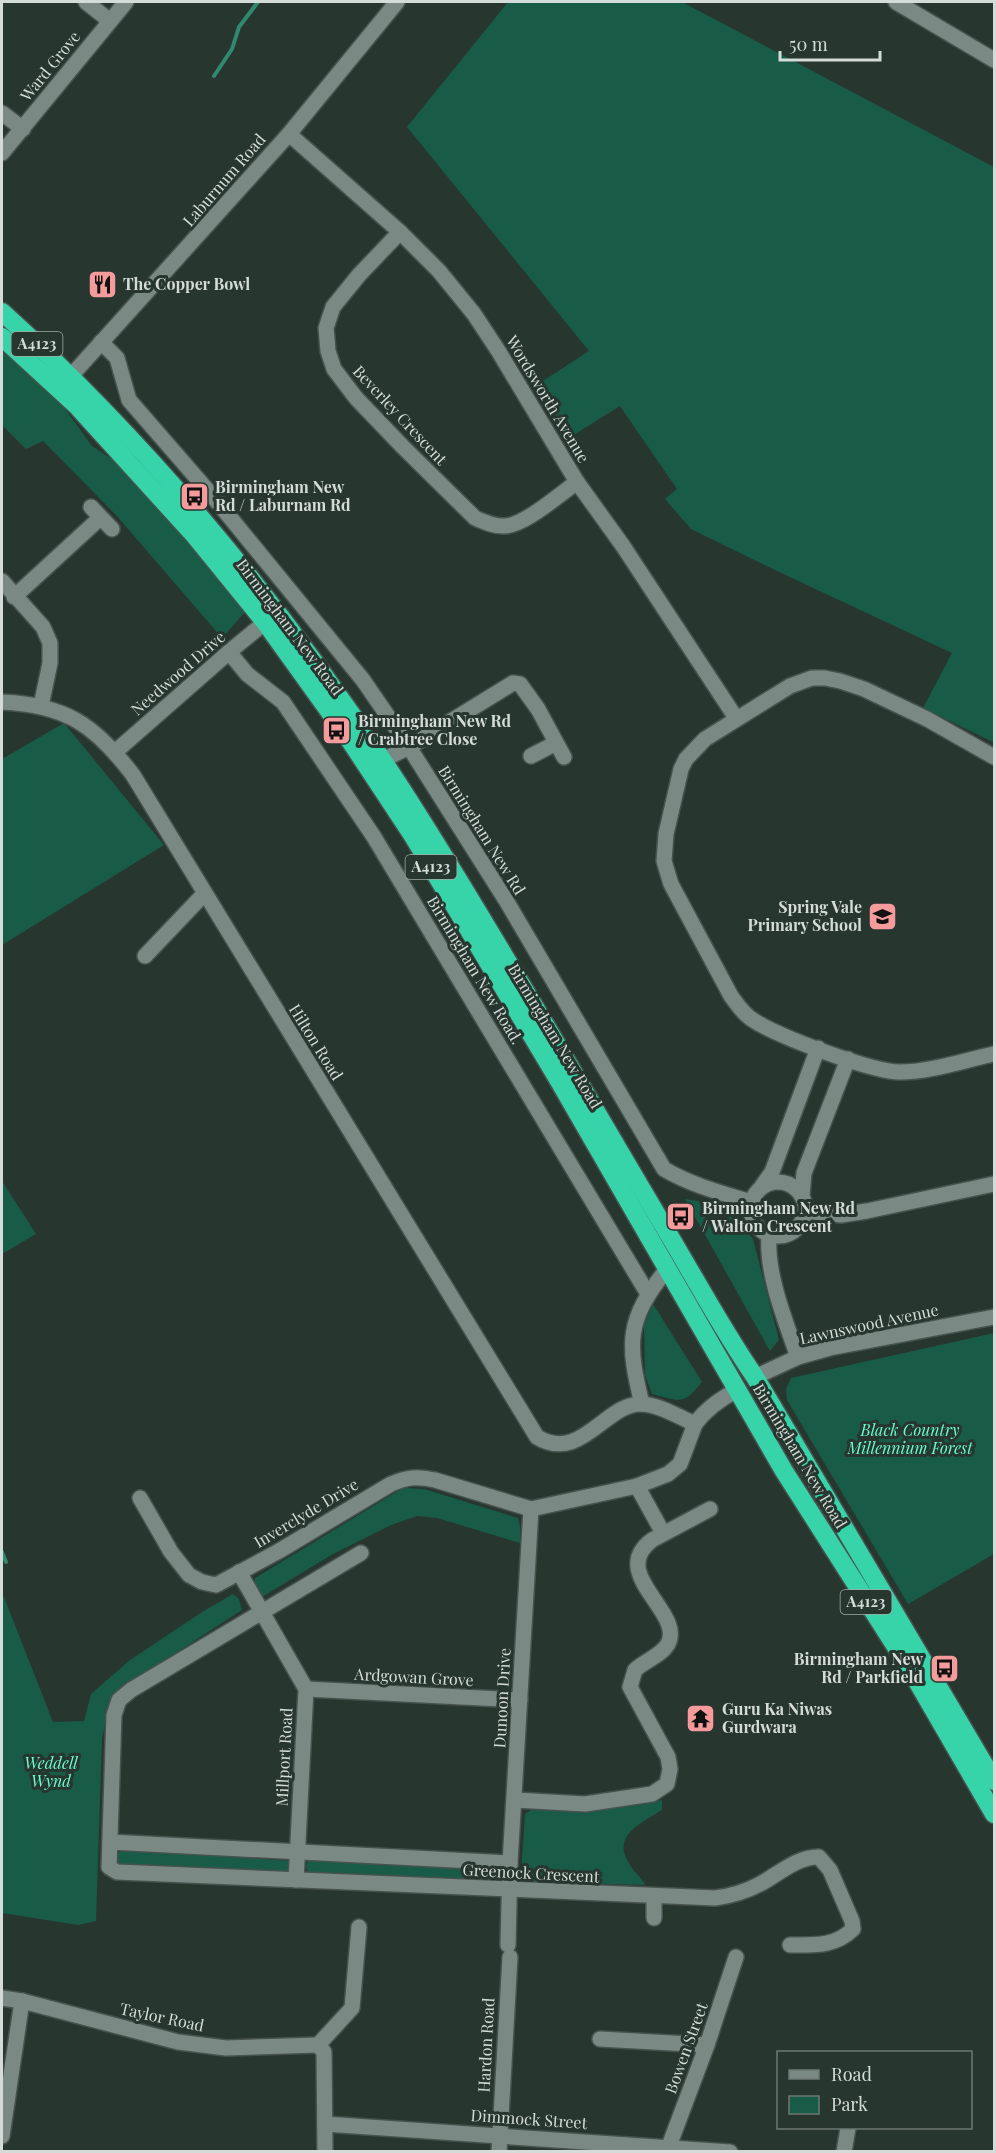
<svg xmlns="http://www.w3.org/2000/svg" width="996" height="2153" viewBox="0 0 996 2153" font-family="'Playfair Display',serif">
<style>
.green{fill:#185b47}
.lines{fill:none;stroke-linecap:round;stroke-linejoin:round}
.stream{stroke:#30886e;stroke-width:4}
.minor-casing{stroke:#47524e;stroke-width:18}
.highway-casing{stroke:#47524e;stroke-width:21}
.minor{stroke:#7a8983;stroke-width:15}
.highway{stroke:#37d4a9;stroke-width:18}
.labels{text-anchor:middle;stroke-width:6;stroke-linejoin:round;paint-order:stroke}
.shield{fill:#283630;stroke:#a0aaa6;stroke-width:1.5}
.shield-label{font-size:15px;font-weight:bold;fill:#d4dcd9}
.street-label{font-size:16px;fill:#d4dcd9;stroke:#283630}
.poi-label{font-size:16px;font-weight:bold;fill:#d4dcd9;stroke:#283630;text-anchor:start}
.park-label{font-size:16px;font-style:italic;fill:#65ffd0;stroke:#283630}
</style>
<rect width="100%" height="100%" fill="#283630"/>
<!-- green -->
<g class="green">
<path d="M508,2H682L994,167V739L993,742L923,708L952,653L777,571L691,529L665,499L677,489L620,406L564,441L532,388L589,351L407,127Z"/>
<path d="M2,351L60,402L92,446L116,462L176,528L245,612L222,638L116,515L43,441L26,449L2,425Z"/>
<path d="M64,723L164,845L2,945V759Z"/>
<path d="M2,1181L36,1234L2,1254Z"/>
<path d="M685,1199L725,1205L753,1239L779,1340L770,1351Z"/>
<path d="M653,1304L702,1382C683,1406 680,1401 652,1394L645,1375L644,1325Z"/>
<path d="M994,1333V1554L908,1604L787,1400L786,1389L791,1378Z"/>
<path d="M403,1488L424,1489L518,1518L520,1527V1543L437,1518L417,1516L391,1525L333,1554L262,1597L255,1586V1578Z"/>
<path d="M2,1592L53,1722L84,1721L91,1694L130,1660L202,1612L233,1594L239,1599L242,1610L114,1693L110,1704L102,1738L96,1921L78,1925L2,1913Z"/>
<path d="M662,1800V1810C645,1821 615,1833 626,1858C630,1867 640,1877 646,1885L529,1882L521,1874L525,1814L534,1808L588,1812Z"/>
<path d="M126,1850L292,1861L291,1873L118,1865L115,1858L117,1853Z"/>
<path d="M313,1860L502,1870L504,1877L501,1883L309,1873L306,1868L307,1862Z"/>
</g>
<g class="lines">
<!-- stream -->
<g class="stream">
<path d="M214,76L232,49L239,27L258,2"/>
<path d="M2,1552L6,1562"/>
</g>
<defs>
<g id="minor">
<path d="M86,2L110,21"/>
<path d="M896,2L994,60"/>
<path d="M2,113L23,129"/>
<path d="M289,134L400,232L439,271L474,314L499,352L577,482L623,546L736,718"/>
<path d="M2,153L126,2"/>
<path d="M400,232L359,275L333,307L326,328L328,351L334,369L356,398L403,447L475,518C484,522 493,526 503,526C523,527 560,494 577,482"/>
<path d="M101,342L117,358L129,400L215,499L363,680L409,747L507,902L664,1169C691,1185 721,1193 751,1202"/>
<path d="M71,376L289,134L397,2"/>
<path d="M91,507L112,529"/>
<path d="M2,581L43,627L50,643V663L41,706"/>
<path d="M14,597L100,518"/>
<path d="M229,652L247,674L283,702L374,837L648,1294"/>
<path d="M2,702C66,705 95,725 133,775L537,1437C581,1464 606,1402 642,1404C660,1405 679,1417 695,1424C706,1409 720,1399 737,1390"/>
<path d="M115,752L229,652L274,615"/>
<path d="M531,756L556,743"/>
<path d="M994,757L927,719L864,689L840,681L825,678H812L790,686L705,739L686,759L681,769L666,834L664,861L671,884L731,996C738,1005 743,1014 753,1020C777,1036 872,1072 900,1072C930,1072 965,1060 994,1054"/>
<path d="M383,760L409,747L513,683L520,684L538,709L564,757"/>
<path d="M145,956L204,894"/>
<circle cx="778" cy="1209" r="27"/>
<path d="M762,1186L772,1172L818,1048"/>
<path d="M802,1196L804,1173L848,1059"/>
<path d="M805,1211L841,1215L867,1211L994,1184"/>
<path d="M769,1235C766,1274 785,1320 798,1357"/>
<path d="M755,1377L798,1357L830,1348L994,1317"/>
<path d="M642,1404C627,1343 626,1320 667,1269"/>
<path d="M637,1486L663,1533"/>
<path d="M140,1498L171,1552L189,1575L202,1582L216,1585L279,1551L391,1484C407,1477 418,1476 435,1480L531,1509L637,1486L668,1474L680,1464L695,1424"/>
<path d="M361,1553L131,1690L119,1700L114,1715L109,1867L117,1872L715,1898C731,1896 745,1892 760,1884C777,1875 798,1856 819,1857L830,1870L852,1921L853,1929C835,1947 814,1945 790,1945"/>
<path d="M239,1572L306,1689L296,1880"/>
<path d="M306,1689L520,1700"/>
<path d="M515,1800L585,1804L652,1794L667,1784L670,1769L668,1757L630,1687L635,1670C644,1661 661,1656 668,1644C685,1612 607,1574 652,1540L710,1509"/>
<path d="M110,1842L510,1863"/>
<path d="M654,1897V1918"/>
<path d="M508,1945L510,1863L531,1509"/>
<path d="M2,1998L22,2001L178,2042L226,2048L318,2045"/>
<path d="M600,2039L707,2045"/>
<path d="M318,2045L352,2008L359,1927"/>
<path d="M318,2045L324,2052L325,2152"/>
<path d="M325,2124L730,2152"/>
<path d="M2,2136L22,2001"/>
<path d="M499,2152L510,1957"/>
<path d="M669,2152V2146L707,2045L736,1957"/>
<path d="M844,2152L848,2128"/>
</g>
<g id="highway">
<path d="M2,312C164,459 303,632 420,818C504,951 582,1089 663,1225C694,1276 721,1328 755,1377L994,1781"/>
<path d="M2,337L76,405L195,536L265,622L347,736L413,836L445,890L559,1081L784,1471L910,1669L994,1814"/>
</g>
</defs>
<!-- minor casing -->
<use href="#minor" class="minor-casing"/>
<!-- highway casing -->
<use href="#highway" class="highway-casing"/>
<!-- minor -->
<use href="#minor" class="minor"/>
<!-- highway -->
<use href="#highway" class="highway"/>
</g>
<!-- icons -->
<defs>
<symbol id="restaurant-square" viewBox="-11 -11 22 22"><rect x="-9" y="-9" width="18" height="18" rx="4" fill="#f59b9b" stroke="#283630"/><path d="M-5-6h1v4h1v-4h1v4h1v-4h1v5L-1.5 .5V6h-2V.5L-5-1ZM5-6V6H3V1.5H1.5Q1.5-4 5-6Z" fill="#111"/></symbol>
<symbol id="bus-square" viewBox="-11 -11 22 22"><rect x="-9" y="-9" width="18" height="18" rx="4" fill="#f59b9b" stroke="#283630"/><path d="M-5-6H5V4H4V6H2V4H-2V6H-4V4H-5ZM-3.5-4V0h7V-4ZM-3.5 1.2v1.5H-2V1.2ZM2 1.2v1.5H3.5V1.2Z" fill="#111"/></symbol>
<symbol id="school-square" viewBox="-11 -11 22 22"><rect x="-9" y="-9" width="18" height="18" rx="4" fill="#f59b9b" stroke="#283630"/><path d="M0-5L7-2L0 1L-7-2ZM-4 1L0 2.5L4 1V4Q0 6-4 4Z" fill="#111"/></symbol>
<symbol id="temple-square" viewBox="-11 -11 22 22"><rect x="-9" y="-9" width="18" height="18" rx="4" fill="#f59b9b" stroke="#283630"/><path d="M0-6L5-2H3V0L6.5 2.5H4V6H1.5V3h-3V6H-4V2.5H-6.5L-3 0V-2H-5Z" fill="#111"/></symbol>
</defs>
<g fill-rule="evenodd">
<use href="#restaurant-square" x="86" y="268" width="33" height="33"/>
<use href="#bus-square" x="178" y="480" width="33" height="33"/>
<use href="#bus-square" x="320" y="714" width="33" height="33"/>
<use href="#school-square" x="866" y="900" width="33" height="33"/>
<use href="#bus-square" x="664" y="1200" width="33" height="33"/>
<use href="#bus-square" x="928" y="1652" width="33" height="33"/>
<use href="#temple-square" x="684" y="1702" width="33" height="33"/>
</g>
<g class="labels">
<!-- shield labels -->
<g class="shield">
<rect x="11.5" y="332" width="51" height="24" rx="4.5"/>
<rect x="405.5" y="855" width="51" height="24" rx="4.5"/>
<rect x="840.5" y="1590" width="51" height="24" rx="4.5"/>
</g>
<g class="shield-label">
<text x="37" y="349">A4123</text>
<text x="431" y="872">A4123</text>
<text x="866" y="1607">A4123</text>
</g>
<!-- street labels -->
<g class="street-label">
<text transform="translate(50 66) rotate(-51)" y="6">Ward Grove</text>
<text transform="translate(224 180) rotate(-49)" y="6">Laburnum Road</text>
<text transform="translate(548 399) rotate(59)" y="6">Wordsworth Avenue</text>
<text transform="translate(400 415) rotate(47)" y="6">Beverley Crescent</text>
<text transform="translate(290 627) rotate(53)" y="6">Birmingham New Road</text>
<text transform="translate(178 673) rotate(-41)" y="6">Needwood Drive</text>
<text transform="translate(482 830) rotate(58)" y="6">Birmingham New Rd</text>
<text transform="translate(475 970) rotate(59)" y="6">Birmingham New Road.</text>
<text transform="translate(555 1036) rotate(59)" y="6">Birmingham New Road</text>
<text transform="translate(316 1042) rotate(58)" y="6">Hilton Road</text>
<text transform="translate(869 1324) rotate(-12)" y="6">Lawnswood Avenue</text>
<text transform="translate(800 1456) rotate(59)" y="6">Birmingham New Road</text>
<text transform="translate(306 1513) rotate(-31)" y="6">Inverclyde Drive</text>
<text transform="translate(414 1677) rotate(3)" y="6">Ardgowan Grove</text>
<text transform="translate(502 1698) rotate(-87)" y="6">Dunoon Drive</text>
<text transform="translate(284 1757) rotate(-87)" y="6">Millport Road</text>
<text transform="translate(531 1873) rotate(3)" y="6">Greenock Crescent</text>
<text transform="translate(162 2017) rotate(12)" y="6">Taylor Road</text>
<text transform="translate(486 2045) rotate(-87)" y="6">Hardon Road</text>
<text transform="translate(686 2048) rotate(-70)" y="6">Bowen Street</text>
<text transform="translate(529 2119) rotate(4)" y="6">Dimmock Street</text>
</g>
<!-- poi labels -->
<g class="poi-label">
<text x="123" y="290">The Copper Bowl</text>
<text x="215" y="493">Birmingham New<tspan x="215" dy="18">Rd / Laburnam Rd</tspan></text>
<text x="358" y="727">Birmingham New Rd<tspan x="358" dy="18">/ Crabtree Close</tspan></text>
<text x="862" y="913" text-anchor="end">Spring Vale<tspan x="862" dy="18">Primary School</tspan></text>
<text x="702" y="1214">Birmingham New Rd<tspan x="702" dy="18">/ Walton Crescent</tspan></text>
<text x="923" y="1665" text-anchor="end">Birmingham New<tspan x="923" dy="18">Rd / Parkfield</tspan></text>
<text x="722" y="1715">Guru Ka Niwas<tspan x="722" dy="18">Gurdwara</tspan></text>
</g>
<!-- park labels -->
<g class="park-label">
<text x="910" y="1436">Black Country<tspan x="910" dy="18">Millennium Forest</tspan></text>
<text x="51" y="1769">Weddell<tspan x="51" dy="18">Wynd</tspan></text>
</g>
</g>
<!-- border -->
<rect width="996" height="2153" fill="none" stroke="#d4dcd9" stroke-width="6"/>
<!-- legend -->
<rect x="777" y="2051" width="195" height="78" fill="#283630" stroke="#6d7874" stroke-width="1.5"/>
<rect x="789" y="2070" width="30" height="9" fill="#7a8983" stroke="#6d7874" stroke-width="1.5"/>
<text x="831" y="2081" font-size="18" fill="#d4dcd9">Road</text>
<rect x="789" y="2096" width="30" height="18" fill="#185b47" stroke="#6d7874" stroke-width="1.5"/>
<text x="831" y="2111" font-size="18" fill="#d4dcd9">Park</text>
<!-- scale -->
<path d="M780 51v9h100v-9" fill="none" stroke="#d4dcd9" stroke-width="3"/>
<text x="789" y="51" font-size="18" fill="#d4dcd9" stroke="#283630" stroke-width="4.5" paint-order="stroke">50 m</text>
</svg>
